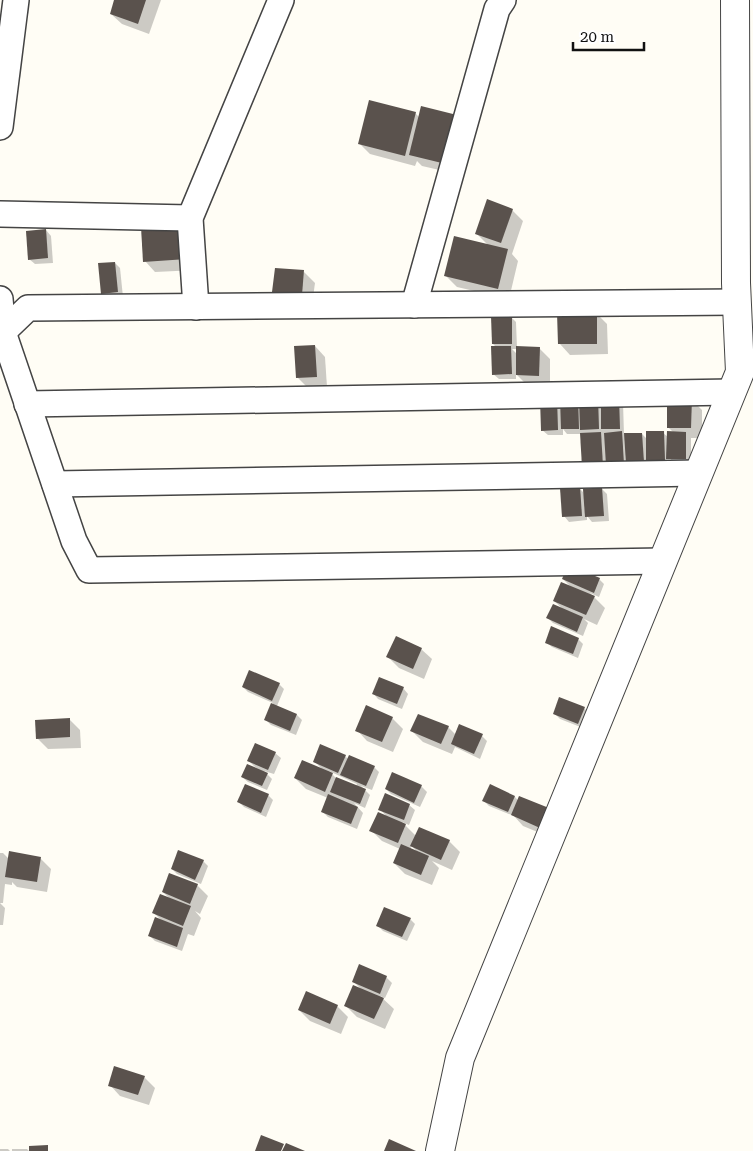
<svg xmlns="http://www.w3.org/2000/svg" width="753" height="1151" viewBox="0 0 753 1151" font-family="'Roboto Serif',serif">
<style>
.shadow{fill:#0003;fill-rule:evenodd}
.building{fill:#5a524d}
.lines{fill:none;stroke-linecap:round;stroke-linejoin:round}
.minor-casing{stroke:#444;stroke-width:28}
.tertiary-casing{stroke:#444;stroke-width:30}
.minor{stroke:#fff;stroke-width:25}
.tertiary{stroke:#fff;stroke-width:28}
</style>
<rect width="100%" height="100%" fill="#fffdf5"/>
<!-- shadow -->
<g class="shadow">
<path d="M116,0H161L149,34L122,24L111,14Z"/>
<path d="M415,113L419,117L457,174L422,166L417,161L415,166L370,154L359,143Z"/>
<path d="M512,210L523,221L512,254L518,261L509,299L457,287L446,276L488,245L476,233Z"/>
<path d="M143,228L197,270L155,272L145,261Z"/>
<path d="M46,230L51,236L53,263L35,264L29,259Z"/>
<path d="M115,263L120,268L123,297L107,298L102,293Z"/>
<path d="M304,272L315,283L312,305L284,302L273,291Z"/>
<path d="M596,313L607,324L608,354L570,355L560,344Z"/>
<path d="M511,317L516,322L517,348H539L550,359V386H528L516,374V379H499L493,374L496,347L493,344ZM512,349H517V354Z"/>
<path d="M315,346L325,357L327,387L308,388L297,377Z"/>
<path d="M691,399L702,410V438H691V464L671,461V459H651L652,465L648,461L649,467L613,476L581,434H567L563,429V435H548L542,430L541,400L623,402L624,435L642,434L647,439L663,433L668,437L674,433L668,427Z"/>
<path d="M579,488L585,494L602,489L607,494L609,521L592,522L587,516V520L569,522L564,516Z"/>
<path d="M563,579H599L604,584L599,597L590,593L605,608L597,625L584,619L588,623L583,636L553,623L548,618L564,610L554,601L572,588Z"/>
<path d="M578,639L583,644L578,658L552,647L546,642Z"/>
<path d="M421,649L432,659L424,679L399,668L388,657Z"/>
<path d="M279,684L284,689L277,706L297,715L302,720L296,735L271,725L266,720L273,703L248,692L243,687Z"/>
<path d="M403,688L408,694L402,709L378,699L373,693Z"/>
<path d="M367,707L392,718L403,729L393,752L367,741L357,730Z"/>
<path d="M584,708L589,713L583,728L560,719L554,713Z"/>
<path d="M69,719L80,730L81,748L48,749L37,738Z"/>
<path d="M448,727L456,735L482,736L487,741L480,759L455,747L452,754L423,742L412,731Z"/>
<path d="M255,745L275,753L281,758L274,774L264,771L272,779L267,790L248,782L242,777L257,769L248,760Z"/>
<path d="M321,746L345,756L348,759L374,767L379,772L372,790L361,786L370,795L365,808L354,803L363,813L357,829L328,817L323,812L328,798L306,789L295,778L323,770L314,761ZM329,771L357,784L356,786L336,778Z"/>
<path d="M421,786L427,792L420,807L391,794L386,789Z"/>
<path d="M490,786L515,797L552,838L523,826L514,816L489,806L484,801Z"/>
<path d="M268,795L273,800L266,817L244,807L239,802Z"/>
<path d="M409,805L415,810L409,825L402,822L416,836L449,841L460,852L452,870L432,861L439,868L432,885L405,874L394,863L400,849L382,841L371,830L387,817L380,809ZM412,846L418,853L410,849Z"/>
<path d="M0,853H3L9,859L40,858L51,869L47,892L17,887L12,882V885L5,884L3,903H0L5,908L3,925H0Z"/>
<path d="M203,861L208,866L201,884L177,874L172,869Z"/>
<path d="M197,885L208,896L200,914L195,911L201,918L194,936L188,934L182,951L155,941L150,936L162,921L154,913L170,899L163,892Z"/>
<path d="M410,919L415,924L407,941L383,931L377,925Z"/>
<path d="M386,977L392,983L385,998L380,996L394,1009L385,1029L357,1017L346,1006L362,990L353,981Z"/>
<path d="M337,1006L348,1017L341,1034L310,1021L299,1010Z"/>
<path d="M144,1077L155,1088L149,1105L120,1096L110,1085Z"/>
<path d="M0,1149H8L10,1151H0Z"/>
<path d="M12,1149H27L29,1151H12Z"/>
</g>
<!-- building -->
<g class="building">
<path d="M114,0H146L138,24L110,14Z"/>
<path d="M369,100L416,112L405,156L358,144Z"/>
<path d="M421,106L457,115L446,164L409,155Z"/>
<path d="M487,199L513,209L501,243L475,234Z"/>
<path d="M185,225L187,259L143,262L141,227Z"/>
<path d="M46,229L48,258L28,260L26,231Z"/>
<path d="M454,236L508,249L498,289L444,276Z"/>
<path d="M115,262L118,292L101,294L98,263Z"/>
<path d="M275,268L304,270L302,295L272,292Z"/>
<path d="M597,312V344H558L557,313Z"/>
<path d="M491,316H512V344H492Z"/>
<path d="M315,345L317,377L296,378L294,346Z"/>
<path d="M491,346H511L512,374L492,375Z"/>
<path d="M516,346L540,347L539,376L516,375Z"/>
<path d="M598,396L599,429L580,430L579,397Z"/>
<path d="M601,396H619L620,429H601Z"/>
<path d="M578,397L579,429H561L560,398Z"/>
<path d="M540,398H557L558,430L541,431Z"/>
<path d="M667,398H692L691,428H667Z"/>
<path d="M622,431L624,464L606,465L604,433Z"/>
<path d="M646,431H664L665,460H646Z"/>
<path d="M667,431L686,432V459H666Z"/>
<path d="M601,432L603,466L582,467L580,433Z"/>
<path d="M624,433H642L644,462L626,463Z"/>
<path d="M580,486L582,516L562,517L560,488Z"/>
<path d="M602,487L604,516L585,517L583,489Z"/>
<path d="M568,565L600,578L594,593L562,579Z"/>
<path d="M561,582L595,596L586,615L553,601Z"/>
<path d="M553,604L583,617L577,632L546,618Z"/>
<path d="M551,626L579,638L573,654L545,643Z"/>
<path d="M396,636L422,648L413,669L386,657Z"/>
<path d="M249,670L280,683L272,701L242,687Z"/>
<path d="M379,677L404,687L397,704L372,694Z"/>
<path d="M559,697L585,707L578,724L553,714Z"/>
<path d="M271,703L297,714L290,731L264,720Z"/>
<path d="M366,705L393,717L382,742L355,731Z"/>
<path d="M418,714L449,726L441,744L410,731Z"/>
<path d="M70,718V737L36,739L35,720Z"/>
<path d="M459,724L483,734L474,754L451,744Z"/>
<path d="M255,743L276,752L268,770L247,761Z"/>
<path d="M320,744L346,755L338,773L313,762Z"/>
<path d="M349,755L375,766L366,786L340,775Z"/>
<path d="M302,760L333,773L325,792L294,778Z"/>
<path d="M247,764L268,773L262,786L241,777Z"/>
<path d="M392,772L422,785L414,803L385,789Z"/>
<path d="M336,777L366,789L360,804L330,792Z"/>
<path d="M245,784L269,794L261,813L237,802Z"/>
<path d="M490,784L515,796L508,812L482,801Z"/>
<path d="M385,793L410,804L404,820L378,810Z"/>
<path d="M328,794L358,807L351,824L321,812Z"/>
<path d="M519,796L549,808L540,828L511,815Z"/>
<path d="M378,812L406,824L398,843L369,831Z"/>
<path d="M419,827L450,840L441,860L410,846Z"/>
<path d="M401,844L429,856L421,875L393,863Z"/>
<path d="M178,850L204,860L195,880L171,869Z"/>
<path d="M9,851L41,857L37,882L5,877Z"/>
<path d="M169,873L198,884L190,904L162,892Z"/>
<path d="M160,894L191,906L183,926L152,913Z"/>
<path d="M384,907L411,918L402,937L376,926Z"/>
<path d="M155,917L183,928L177,947L148,936Z"/>
<path d="M359,964L387,976L380,994L352,982Z"/>
<path d="M353,985L384,998L374,1019L344,1006Z"/>
<path d="M306,991L338,1005L330,1024L298,1010Z"/>
<path d="M114,1066L145,1076L138,1095L108,1086Z"/>
<path d="M261,1135L284,1144L281,1151H255Z"/>
<path d="M389,1139L416,1151H384Z"/>
<path d="M286,1143L305,1151H282Z"/>
<path d="M48,1145V1151H29V1146Z"/>
</g>
<g class="lines">
<defs>
<g id="minor">
<path d="M0,127L16,0"/>
<path d="M0,214L190,218"/>
<path d="M0,299L3,332L74,541L89,570L663,561"/>
<path d="M414,305L497,9L503,0"/>
<path d="M196,307L190,218L281,0"/>
<path d="M0,333L3,332L28,308L737,302"/>
<path d="M27,404L732,392"/>
<path d="M55,484L699,473"/>
</g>
<path id="tertiary" d="M440,1151L460,1058L740,372L736,283L735,0"/>
</defs>
<!-- minor casing -->
<use href="#minor" class="minor-casing"/>
<!-- tertiary casing -->
<use href="#tertiary" class="tertiary-casing"/>
<!-- minor -->
<use href="#minor" class="minor"/>
<!-- tertiary -->
<use href="#tertiary" class="tertiary"/>
</g>
<!-- scale -->
<path d="M573 42v8h71v-8" fill="none" stroke="#111111" stroke-width="2.5"/>
<text x="580" y="42" font-size="15" fill="#111111" stroke="#ffffff" stroke-width="4" paint-order="stroke">20 m</text>
</svg>
